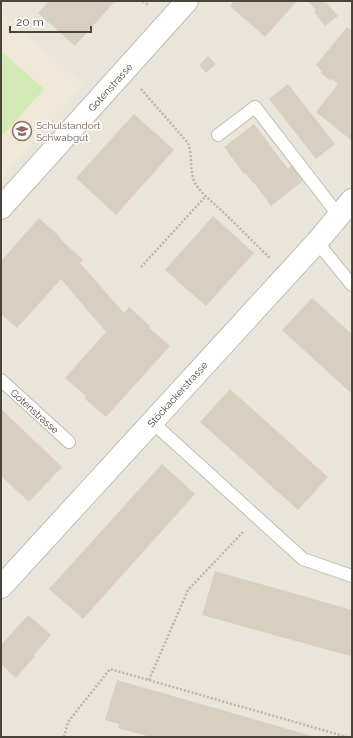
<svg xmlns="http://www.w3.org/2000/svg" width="353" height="738" viewBox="0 0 353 738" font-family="Raleway,sans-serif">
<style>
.residential{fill:#eae5da}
.education{fill:#efe8d6}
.green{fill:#d2eab5}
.building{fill:#d8cfc1}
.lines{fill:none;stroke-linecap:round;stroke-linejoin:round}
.service-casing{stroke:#c2bbae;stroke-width:14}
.minor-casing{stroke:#c2bbae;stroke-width:24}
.path{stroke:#c4b79f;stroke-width:2.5;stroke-dasharray:2 2;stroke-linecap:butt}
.service{stroke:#fff;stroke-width:12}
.minor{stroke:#fff;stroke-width:22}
.labels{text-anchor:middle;stroke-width:3;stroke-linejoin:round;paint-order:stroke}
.street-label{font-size:10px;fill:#4b4439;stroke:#fff}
.education-label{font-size:10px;fill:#785e54;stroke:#fff;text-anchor:start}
</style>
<rect width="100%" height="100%" fill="#f6f3ec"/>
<!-- residential -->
<path class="residential" d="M1,1H352V737H1V177L83,85L1,13Z"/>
<!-- education -->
<path class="education" d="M1,13L83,85L1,177Z"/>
<!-- green -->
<path class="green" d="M1,51L44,89L1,137Z"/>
<!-- building -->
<g class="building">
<path d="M49,1H115L75,46L38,13Z"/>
<path d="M234,1H297L265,37L230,6Z"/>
<path d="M308,1H323L325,3L326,2L338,16L325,26L314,12L316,10Z"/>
<path d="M347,27L352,31V141L316,112L338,84L332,79L331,81L321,73L322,71L316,65Z"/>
<path d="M208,56L216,64L206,73L199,65Z"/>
<path d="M288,84L335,144L316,159L269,99Z"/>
<path d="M134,114L174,150L116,215L76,178Z"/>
<path d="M254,124L288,169L292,165L304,180L271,206L254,183H253L245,173L244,174L224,147Z"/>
<path d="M213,216L254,253L206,306L165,270Z"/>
<path d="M39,218L61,238L60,239L83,260L80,263L124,313L129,307L150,326L149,328L170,346L106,417L84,398L86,396L65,378L106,332L61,279L17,328L1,314V261Z"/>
<path d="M312,298L352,334V394L282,330Z"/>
<path d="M230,389L328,477L298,510L200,422Z"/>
<path d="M1,409L62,467L29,502L1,476Z"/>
<path d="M162,464L195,494L83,619L49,589Z"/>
<path d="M215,571L352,610V648L350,656L202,615Z"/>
<path d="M28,615L51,635L34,655L35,656L16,678L1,664V645Z"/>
<path d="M117,680L274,725L315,737H151L118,728L119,724L105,720Z"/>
</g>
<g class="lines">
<defs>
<g id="service">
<path d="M218,135L255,107L339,216"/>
<path d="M317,242L352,285"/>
<path d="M1,380L69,442"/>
<path d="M152,422L303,559L352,576"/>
</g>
<g id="minor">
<path d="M1,208L187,1"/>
<path d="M1,587L317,242L352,200"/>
</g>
</defs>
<!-- service casing -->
<use href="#service" class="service-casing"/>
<!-- minor casing -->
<use href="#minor" class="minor-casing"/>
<!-- path -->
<g class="path">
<path d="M143,1L149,6"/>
<path d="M141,89L188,143C193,155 189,171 195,183C202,195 214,203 223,212C239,227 254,243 270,258"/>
<path d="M141,267L206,196"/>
<path d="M149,680L188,590L244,531"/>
<path d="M64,737L68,722L110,669L347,737"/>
</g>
<!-- service -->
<use href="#service" class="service"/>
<!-- minor -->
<use href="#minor" class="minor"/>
</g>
<!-- icons -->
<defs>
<symbol id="school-ring" viewBox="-11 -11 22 22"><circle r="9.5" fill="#fff" stroke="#8d6e63" stroke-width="1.5"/><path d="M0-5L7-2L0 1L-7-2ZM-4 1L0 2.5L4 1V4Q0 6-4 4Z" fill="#8d6e63"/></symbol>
</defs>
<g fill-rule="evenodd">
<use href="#school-ring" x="11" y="120" width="22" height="22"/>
</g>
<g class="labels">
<!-- street labels -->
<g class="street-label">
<text transform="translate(110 87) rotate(-48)" y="4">Gotenstrasse</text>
<text transform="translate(177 394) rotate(-48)" y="4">Stöckackerstrasse</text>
<text transform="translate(35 411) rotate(42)" y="4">Gotenstrasse</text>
</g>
<!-- education labels -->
<g class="education-label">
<text x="36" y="129">Schulstandort<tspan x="36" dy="12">Schwabgut</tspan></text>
</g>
</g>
<!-- border -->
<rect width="353" height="738" fill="none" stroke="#4b4439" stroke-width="4"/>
<!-- scale -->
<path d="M10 26v6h81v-6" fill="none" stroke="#4b4439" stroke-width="2"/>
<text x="16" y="26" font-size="12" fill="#4b4439" stroke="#ffffff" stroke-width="3" paint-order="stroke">20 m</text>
</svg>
